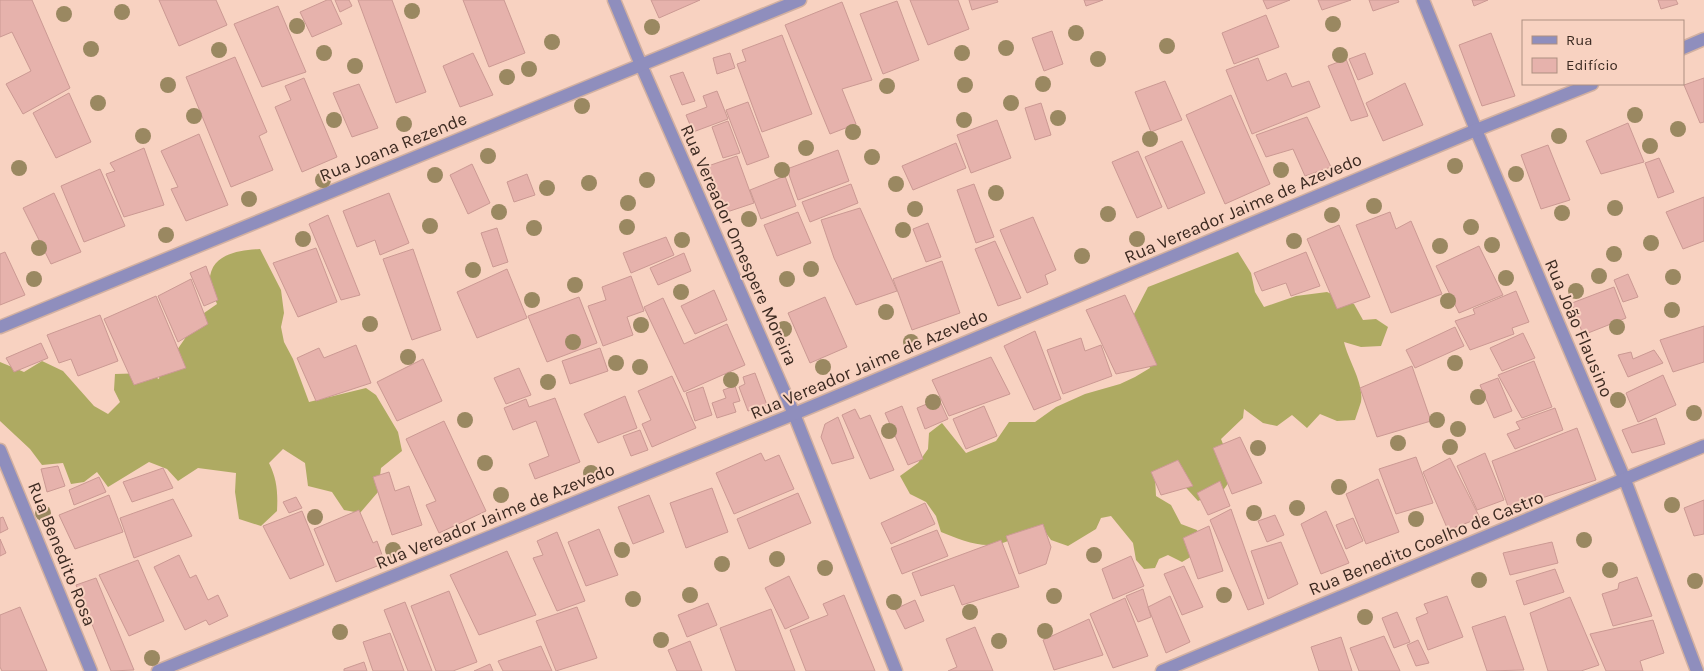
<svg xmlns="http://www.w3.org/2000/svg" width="1704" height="671" viewBox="0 0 1704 671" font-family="Karla,sans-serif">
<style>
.forest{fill:#aeaa62}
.building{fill:#e6b2ac;stroke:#cb9993}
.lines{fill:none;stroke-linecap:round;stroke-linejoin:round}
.street-casing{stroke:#d2b0a1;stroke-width:15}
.street{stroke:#8f8ebd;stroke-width:12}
.tree{fill:#9a8861}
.labels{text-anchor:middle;stroke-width:4;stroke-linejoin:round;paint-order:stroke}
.street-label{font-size:18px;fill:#3c2a21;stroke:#f8d2c1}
</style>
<rect width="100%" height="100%" fill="#f8d2c1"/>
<!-- forest -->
<g class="forest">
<path d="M260,249L281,290L284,313L281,327L284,342L293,359L309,402L366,388L376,395L398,432L402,451L381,468L378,492L360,513L344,510L332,492L308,486L305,463L283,449L269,463C277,479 278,493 277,511L261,526L239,519L235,492L236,473L198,468L178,481L167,469L149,462L108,487L97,472L84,482L71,484L63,463L42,465L30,449L0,421V362L24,372L42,361L63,371L94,406L108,414L120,402L114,390L115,374L147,373L159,379L161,364L177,350L186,337L194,320L217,304C215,298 211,291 210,285C207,255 237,250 260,249Z"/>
<path d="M1238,252L1251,273L1255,292L1264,307L1296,296L1327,292L1354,304L1363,320L1376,319L1388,327L1381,346L1361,347L1344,342C1348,360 1364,383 1361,402C1359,408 1357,414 1355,420L1337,421L1320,414L1307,428L1292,415L1277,426L1263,423L1244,409L1243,418L1221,439L1227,454L1238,470L1224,489L1198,501L1179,480L1155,477L1156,496L1171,505L1181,524L1197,530L1202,544L1194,555L1182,562L1168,555L1159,559L1155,568L1144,569L1136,560L1133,543L1111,516L1101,518L1096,529L1068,546L1051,540L1043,529C1025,531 1014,541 998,544C979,548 959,539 941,532L936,516L926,502L910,494L900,476L918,463L928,449L929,433L942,423L966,453L996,441L1009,422H1035L1056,407L1085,394L1120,384L1135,377L1150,368L1134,314L1148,287Z"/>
</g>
<!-- building -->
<g class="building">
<path d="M0,0H32L70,88L23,114L6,84L31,71L12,32L0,37Z"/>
<path d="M159,0H216L227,25L179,46Z"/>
<path d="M327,0H331L342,24L312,37L300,12Z"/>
<path d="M335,0H349L352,6L340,12Z"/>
<path d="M358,0H392L426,92L396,103Z"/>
<path d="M463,0H504L525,53L489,67Z"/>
<path d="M651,0H700L659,18Z"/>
<path d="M910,0H958L969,29L928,45Z"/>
<path d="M969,0H997L998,2L972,10Z"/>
<path d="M1084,0H1103L1086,6Z"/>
<path d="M1263,0H1290L1267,9Z"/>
<path d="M1318,0H1351L1322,10Z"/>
<path d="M1369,0H1398L1399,2L1373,11Z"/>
<path d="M1472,0H1488L1474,6Z"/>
<path d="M1658,0H1676L1678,4L1661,9Z"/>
<path d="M897,1L919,60L883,74L860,14Z"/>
<path d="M842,2L872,80L842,89L856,124L830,134L785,25Z"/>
<path d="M278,6L306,72L262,87L234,24Z"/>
<path d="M1266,15L1279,47L1234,64L1222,33Z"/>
<path d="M1052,31L1063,64L1044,71L1032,38Z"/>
<path d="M1491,33L1515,96L1482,106L1459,45Z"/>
<path d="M782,35L812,114L762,132L737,64L746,61L742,50Z"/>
<path d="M473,53L493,95L460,107L443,66Z"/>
<path d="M730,53L735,68L717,74L713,58Z"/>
<path d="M1365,53L1373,74L1358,80L1349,59Z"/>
<path d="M235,57L267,132L259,136L273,170L231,187L186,77Z"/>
<path d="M1258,58L1267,81L1286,73L1292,87L1309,81L1320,107L1252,134L1226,70Z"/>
<path d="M1346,59L1368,116L1351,121L1328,66Z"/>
<path d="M683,72L695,101L682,105L670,76Z"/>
<path d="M304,78L337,157L302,172L275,107L291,100L285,86Z"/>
<path d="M1704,78V122L1700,123L1684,85Z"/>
<path d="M1165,81L1182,120L1151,132L1135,92Z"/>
<path d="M1405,83L1423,125L1383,141L1366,103Z"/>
<path d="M359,84L378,128L352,137L333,93Z"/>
<path d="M717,91L728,119L693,132L686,115L707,107L703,96Z"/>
<path d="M69,93L91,142L56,158L33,113Z"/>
<path d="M1231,95L1270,184L1225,204L1186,115Z"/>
<path d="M748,102L769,157L747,165L726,110Z"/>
<path d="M1041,103L1051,135L1035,140L1025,108Z"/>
<path d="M1307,117L1331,167L1305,176L1293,149L1266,157L1256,135Z"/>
<path d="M997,120L1011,158L971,173L957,135Z"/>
<path d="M728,121L740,153L723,158L712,127Z"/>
<path d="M1628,123L1644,162L1601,174L1586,141Z"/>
<path d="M199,134L228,205L186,221L171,189L178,187L161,151Z"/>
<path d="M1182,141L1205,193L1168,209L1145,157Z"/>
<path d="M956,143L966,168L913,190L902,166Z"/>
<path d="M1548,145L1570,200L1541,209L1521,155Z"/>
<path d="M144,148L164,205L124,217L106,174L115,171L110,163Z"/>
<path d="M838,150L849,181L798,200L787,169Z"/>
<path d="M1138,151L1162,207L1137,218L1112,162Z"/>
<path d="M737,156L754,203L724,213L708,166Z"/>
<path d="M1659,158L1674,192L1658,198L1645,163Z"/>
<path d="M472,164L490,203L468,214L450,175Z"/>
<path d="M100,169L125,226L84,242L61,186Z"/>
<path d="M527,174L535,195L514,202L507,182Z"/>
<path d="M785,176L796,206L761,219L750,190Z"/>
<path d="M851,184L858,203L810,222L802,202Z"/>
<path d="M974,184L994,237L976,243L957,190Z"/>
<path d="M54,193L81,252L51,264L23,208Z"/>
<path d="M389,193L409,243L380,255L375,240L357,247L343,211Z"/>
<path d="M1704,197V241L1683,249L1666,212Z"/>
<path d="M860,208L897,291L856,305L834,258L821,220Z"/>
<path d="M798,212L811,243L777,256L764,225Z"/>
<path d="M1390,212L1396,229L1411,221L1442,294L1391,313L1356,225Z"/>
<path d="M328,215L360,295L341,300L309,224Z"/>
<path d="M1033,217L1056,270L1045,275L1048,284L1027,293L1000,230Z"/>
<path d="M928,223L941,257L926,262L913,229Z"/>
<path d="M1339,225L1370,297L1337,309L1307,239Z"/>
<path d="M497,228L508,262L493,267L481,233Z"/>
<path d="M666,237L674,255L631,273L623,253Z"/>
<path d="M995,241L1021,298L998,306L975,249Z"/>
<path d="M1479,246L1503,295L1459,313L1436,266Z"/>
<path d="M316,248L337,302L298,317L273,263Z"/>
<path d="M413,249L441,330L412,340L383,259Z"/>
<path d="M5,252L25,295L0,305V254Z"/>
<path d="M1306,252L1320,286L1291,296L1286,283L1262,291L1254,273Z"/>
<path d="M684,253L691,271L658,285L650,268Z"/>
<path d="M942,261L960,313L912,330L893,279Z"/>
<path d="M206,266L218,300L204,306L190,273Z"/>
<path d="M507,269L527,318L477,338L457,292Z"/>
<path d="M1628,274L1638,297L1623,302L1614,280Z"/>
<path d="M631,276L644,311L627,317L633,335L603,346L588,306L606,300L602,287Z"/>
<path d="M191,279L208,324L178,342L158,296Z"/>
<path d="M1614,287L1626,318L1583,335L1572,303Z"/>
<path d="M714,290L727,320L695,334L681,306Z"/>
<path d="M1516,291L1529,322L1512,328L1514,334L1470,350L1455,321L1475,314L1473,309Z"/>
<path d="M1125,295L1157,365L1116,374L1086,310Z"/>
<path d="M156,296L186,368L134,385L104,319Z"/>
<path d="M579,297L597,343L547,362L528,316Z"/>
<path d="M825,297L847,347L810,363L788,313Z"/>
<path d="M663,298L684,344L727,324L745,365L684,392L644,307Z"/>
<path d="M100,315L118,361L78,376L71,359L59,363L47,335Z"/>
<path d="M1704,326V362L1673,372L1660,340Z"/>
<path d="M1455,327L1464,346L1415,368L1406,350Z"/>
<path d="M1035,331L1061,399L1034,410L1004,346Z"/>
<path d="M1523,333L1535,358L1502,371L1490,348Z"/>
<path d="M1081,338L1085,351L1101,345L1112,376L1063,394L1047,350Z"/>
<path d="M41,343L48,358L14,372L6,358Z"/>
<path d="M356,345L371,383L316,401L297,358L319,348L324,358Z"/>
<path d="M600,348L608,371L570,384L562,361Z"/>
<path d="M1654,350L1663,363L1628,377L1618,355L1631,352L1633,359Z"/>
<path d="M991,357L1010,394L949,416L932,380Z"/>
<path d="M423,359L442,401L397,421L377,382Z"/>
<path d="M1534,361L1552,407L1522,418L1498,375Z"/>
<path d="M1412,366L1431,421L1377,437L1360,388Z"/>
<path d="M519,368L531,395L506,404L494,378Z"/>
<path d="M755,373L767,405L748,411L739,387L745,384L743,377Z"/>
<path d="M1663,375L1676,405L1638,422L1626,393Z"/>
<path d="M672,376L696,428L652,447L642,424L651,420L638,391Z"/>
<path d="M1498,378L1512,411L1494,418L1480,385Z"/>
<path d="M735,386L740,401L733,403L736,412L717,418L712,403L726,398L723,390Z"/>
<path d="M703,387L712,415L695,421L686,393Z"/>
<path d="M625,396L637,428L598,443L584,414Z"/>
<path d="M555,398L580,462L535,479L529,464L549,456L536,421L513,430L504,408L526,399L529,407Z"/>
<path d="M939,399L948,419L925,429L917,408Z"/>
<path d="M902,406L923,459L908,465L885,413Z"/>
<path d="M984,406L997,436L966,449L953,419Z"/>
<path d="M1555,408L1563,430L1515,449L1507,434L1520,429L1516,422Z"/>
<path d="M855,409L860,419L870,415L894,470L870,479L842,415Z"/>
<path d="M838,417L854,458L832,464L821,437L825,424Z"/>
<path d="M1656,418L1665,444L1632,453L1622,430Z"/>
<path d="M444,421L486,511L439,533L426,505L436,501L406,439Z"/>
<path d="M1577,428L1596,480L1509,509L1492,461Z"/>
<path d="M640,430L648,450L631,456L623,436Z"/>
<path d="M1240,437L1262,483L1232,494L1213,448Z"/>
<path d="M761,453L765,461L779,455L794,489L734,514L716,473Z"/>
<path d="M1485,453L1504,500L1477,510L1457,466Z"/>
<path d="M1416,457L1433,503L1396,514L1379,469Z"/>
<path d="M1450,458L1480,518L1448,530L1423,472Z"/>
<path d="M1178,460L1193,486L1161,495L1151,472Z"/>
<path d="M58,466L65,486L47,492L41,469Z"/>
<path d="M163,468L173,488L132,502L123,482Z"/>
<path d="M389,472L395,491L409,486L422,525L392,535L373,477Z"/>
<path d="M99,477L106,492L74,505L69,490Z"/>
<path d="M1378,479L1399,532L1366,544L1346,494Z"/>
<path d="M1220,481L1230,506L1208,515L1197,493Z"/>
<path d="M712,488L728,532L686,548L670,503Z"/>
<path d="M798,493L811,523L749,549L737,519Z"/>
<path d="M109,495L123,532L75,549L59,515Z"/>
<path d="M649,495L664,532L633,544L618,507Z"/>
<path d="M296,497L302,508L289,513L283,502Z"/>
<path d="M173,499L192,536L134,558L120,518Z"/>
<path d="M1704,500V534L1694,536L1684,508Z"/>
<path d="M925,503L935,524L891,544L881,523Z"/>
<path d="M1231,509L1264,604L1248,610L1210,520Z"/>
<path d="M359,510L373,543L377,541L385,563L336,582L314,529Z"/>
<path d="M302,511L324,565L290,579L263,526Z"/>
<path d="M1326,511L1349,563L1321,574L1301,524Z"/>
<path d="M1275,515L1284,535L1267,542L1258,521Z"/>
<path d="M3,517L8,529L0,533V518Z"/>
<path d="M1353,518L1363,541L1346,549L1336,525Z"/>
<path d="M1043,524L1051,547L1046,564L1019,574L1006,536Z"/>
<path d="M1209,526L1223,571L1198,579L1183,538Z"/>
<path d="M599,529L618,575L586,586L568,542Z"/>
<path d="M937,530L948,556L902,574L891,548Z"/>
<path d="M557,532L585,601L557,611L533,558L543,555L537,541Z"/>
<path d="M0,539L6,553L0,556Z"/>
<path d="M1001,540L1019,587L962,605L954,585L921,596L912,573Z"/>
<path d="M1281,542L1298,584L1268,599L1251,551Z"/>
<path d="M1552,542L1558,563L1510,575L1503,553Z"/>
<path d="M507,551L536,615L479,635L450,575Z"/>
<path d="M179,555L190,578L196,575L208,600L218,595L228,616L209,625L206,620L185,630L154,567Z"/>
<path d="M1131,556L1144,586L1113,599L1102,569Z"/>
<path d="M138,560L164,621L129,636L99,575Z"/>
<path d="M1184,566L1203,607L1182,615L1164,574Z"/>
<path d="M1555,569L1564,592L1524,605L1516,581Z"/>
<path d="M789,576L809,618L785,629L765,588Z"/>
<path d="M1637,577L1652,616L1613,626L1602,594L1618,589L1619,583Z"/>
<path d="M96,578L134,670L111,671L76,585Z"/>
<path d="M1143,589L1151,617L1138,622L1126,596Z"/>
<path d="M449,591L477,662L453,671H436L411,606Z"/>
<path d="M844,595L875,671H806L790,630L828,615L823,604Z"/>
<path d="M1170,596L1190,642L1166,653L1148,607Z"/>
<path d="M1447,596L1463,637L1428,650L1416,618L1428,613L1424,604Z"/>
<path d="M1570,597L1599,665L1581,671H1548L1530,613Z"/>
<path d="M1125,598L1148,656L1113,668L1090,614Z"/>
<path d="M915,600L924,621L905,629L895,609Z"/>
<path d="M405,602L432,671H408L384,610Z"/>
<path d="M708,603L717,625L687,637L678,615Z"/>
<path d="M20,607L47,671H2L0,667V615Z"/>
<path d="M577,607L597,658L556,671L536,621Z"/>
<path d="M771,609L795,671H736L720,628Z"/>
<path d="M1397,612L1410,642L1394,648L1382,618Z"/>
<path d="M1505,616L1524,670L1487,671L1472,627Z"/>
<path d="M1089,619L1103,655L1054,670L1043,640Z"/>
<path d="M1653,620L1664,653L1640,661L1643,671H1606L1590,634Z"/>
<path d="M975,627L993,671H948L957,667L946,639Z"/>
<path d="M390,633L404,671H373L363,642Z"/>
<path d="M1384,636L1400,671H1359L1350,648Z"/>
<path d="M1341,637L1352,671H1319L1311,647Z"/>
<path d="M1418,640L1429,663L1416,666L1407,645Z"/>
<path d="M690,641L702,671H677L668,650Z"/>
<path d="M541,646L552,671H503L498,661Z"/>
<path d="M364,662L367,671H344V669Z"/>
<path d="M490,664L493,671H474Z"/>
</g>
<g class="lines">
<defs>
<g id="street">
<path d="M614,0L641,65L794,414L896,671"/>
<path d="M1423,0L1476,130L1625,480L1697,671"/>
<path d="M1683,48L1704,39"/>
<path d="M0,327L800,0"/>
<path d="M0,450L91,671"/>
<path d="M158,671L794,414L1476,130L1592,84"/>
<path d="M1162,671L1704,446"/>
</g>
</defs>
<!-- street casing -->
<use href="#street" class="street-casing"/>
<!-- street -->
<use href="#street" class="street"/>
</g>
<!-- trees -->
<g class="tree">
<circle cx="412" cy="11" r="8"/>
<circle cx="122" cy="12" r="8"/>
<circle cx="64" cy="14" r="8"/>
<circle cx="1333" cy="24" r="8"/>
<circle cx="297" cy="26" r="8"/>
<circle cx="652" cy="27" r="8"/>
<circle cx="1076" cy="33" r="8"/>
<circle cx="552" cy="42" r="8"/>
<circle cx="1167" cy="46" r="8"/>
<circle cx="1006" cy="48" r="8"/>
<circle cx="91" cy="49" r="8"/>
<circle cx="219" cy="50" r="8"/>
<circle cx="324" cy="53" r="8"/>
<circle cx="962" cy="53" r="8"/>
<circle cx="1340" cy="55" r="8"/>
<circle cx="1098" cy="59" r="8"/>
<circle cx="355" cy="66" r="8"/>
<circle cx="529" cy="69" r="8"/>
<circle cx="507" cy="77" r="8"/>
<circle cx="1043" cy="84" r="8"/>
<circle cx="168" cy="85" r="8"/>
<circle cx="965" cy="85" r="8"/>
<circle cx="887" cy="86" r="8"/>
<circle cx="98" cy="103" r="8"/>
<circle cx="1011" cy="103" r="8"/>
<circle cx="582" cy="106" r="8"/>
<circle cx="1635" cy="115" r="8"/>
<circle cx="194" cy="116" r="8"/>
<circle cx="1058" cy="118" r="8"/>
<circle cx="334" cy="120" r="8"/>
<circle cx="964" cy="120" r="8"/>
<circle cx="404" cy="124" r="8"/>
<circle cx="1678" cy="129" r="8"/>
<circle cx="853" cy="132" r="8"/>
<circle cx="143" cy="136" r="8"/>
<circle cx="1559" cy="136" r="8"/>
<circle cx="1150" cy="139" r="8"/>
<circle cx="1650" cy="146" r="8"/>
<circle cx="806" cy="148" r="8"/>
<circle cx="488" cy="156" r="8"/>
<circle cx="872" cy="157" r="8"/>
<circle cx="1455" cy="166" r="8"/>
<circle cx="19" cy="168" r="8"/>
<circle cx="782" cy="170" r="8"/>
<circle cx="1281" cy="170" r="8"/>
<circle cx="1516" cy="174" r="8"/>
<circle cx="435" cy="175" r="8"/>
<circle cx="323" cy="180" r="8"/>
<circle cx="647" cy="180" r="8"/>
<circle cx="589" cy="183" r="8"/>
<circle cx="896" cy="184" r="8"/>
<circle cx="547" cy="188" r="8"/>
<circle cx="996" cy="193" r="8"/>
<circle cx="249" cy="199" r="8"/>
<circle cx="628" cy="203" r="8"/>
<circle cx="1374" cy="206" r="8"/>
<circle cx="1615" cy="208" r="8"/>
<circle cx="915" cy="209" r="8"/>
<circle cx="499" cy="212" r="8"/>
<circle cx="1562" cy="213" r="8"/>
<circle cx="1108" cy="214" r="8"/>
<circle cx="1332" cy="215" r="8"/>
<circle cx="749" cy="219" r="8"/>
<circle cx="430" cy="226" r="8"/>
<circle cx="627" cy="227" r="8"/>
<circle cx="1471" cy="227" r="8"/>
<circle cx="534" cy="228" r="8"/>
<circle cx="903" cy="230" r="8"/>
<circle cx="166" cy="235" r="8"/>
<circle cx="303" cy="239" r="8"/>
<circle cx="1137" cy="239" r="8"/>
<circle cx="682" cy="240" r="8"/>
<circle cx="1294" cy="241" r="8"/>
<circle cx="1651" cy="243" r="8"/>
<circle cx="1492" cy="245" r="8"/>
<circle cx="1440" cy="246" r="8"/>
<circle cx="39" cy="248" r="8"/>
<circle cx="1614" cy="254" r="8"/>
<circle cx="1082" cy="256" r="8"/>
<circle cx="811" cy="269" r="8"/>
<circle cx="473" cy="270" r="8"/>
<circle cx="1599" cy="276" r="8"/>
<circle cx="1673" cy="277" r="8"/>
<circle cx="1506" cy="278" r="8"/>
<circle cx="34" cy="279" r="8"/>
<circle cx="787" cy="279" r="8"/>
<circle cx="575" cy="285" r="8"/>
<circle cx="1576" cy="291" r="8"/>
<circle cx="681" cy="292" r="8"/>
<circle cx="532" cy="300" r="8"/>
<circle cx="1448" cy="301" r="8"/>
<circle cx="1672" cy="310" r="8"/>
<circle cx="886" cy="312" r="8"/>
<circle cx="370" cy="324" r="8"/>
<circle cx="641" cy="325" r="8"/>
<circle cx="1617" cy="327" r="8"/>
<circle cx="784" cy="329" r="8"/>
<circle cx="573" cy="342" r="8"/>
<circle cx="911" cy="342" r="8"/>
<circle cx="408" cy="357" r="8"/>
<circle cx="616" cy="363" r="8"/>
<circle cx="1455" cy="363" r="8"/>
<circle cx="640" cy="367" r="8"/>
<circle cx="823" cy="367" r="8"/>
<circle cx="731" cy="380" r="8"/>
<circle cx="548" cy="382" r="8"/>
<circle cx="1478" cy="397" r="8"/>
<circle cx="1618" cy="400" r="8"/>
<circle cx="933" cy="402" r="8"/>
<circle cx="1694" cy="413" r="8"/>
<circle cx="465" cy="420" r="8"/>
<circle cx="1437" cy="420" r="8"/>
<circle cx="1458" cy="429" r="8"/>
<circle cx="889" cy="431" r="8"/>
<circle cx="1398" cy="443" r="8"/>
<circle cx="1450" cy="447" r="8"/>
<circle cx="1258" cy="448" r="8"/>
<circle cx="485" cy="463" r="8"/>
<circle cx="591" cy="473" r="8"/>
<circle cx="1339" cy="487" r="8"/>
<circle cx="501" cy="495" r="8"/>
<circle cx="1672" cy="505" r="8"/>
<circle cx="1297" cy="508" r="8"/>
<circle cx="43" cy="513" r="8"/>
<circle cx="1254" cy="513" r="8"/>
<circle cx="315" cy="517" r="8"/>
<circle cx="1416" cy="519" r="8"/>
<circle cx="1584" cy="540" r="8"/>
<circle cx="393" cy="550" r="8"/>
<circle cx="622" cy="550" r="8"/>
<circle cx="1094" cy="555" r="8"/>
<circle cx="777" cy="559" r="8"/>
<circle cx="722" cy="564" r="8"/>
<circle cx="825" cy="568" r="8"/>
<circle cx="1610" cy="570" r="8"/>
<circle cx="1479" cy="580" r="8"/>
<circle cx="1695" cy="581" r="8"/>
<circle cx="690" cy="595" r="8"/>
<circle cx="1224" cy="595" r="8"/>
<circle cx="1054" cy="596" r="8"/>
<circle cx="633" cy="599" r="8"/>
<circle cx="894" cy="602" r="8"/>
<circle cx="970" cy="612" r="8"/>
<circle cx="1365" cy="617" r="8"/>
<circle cx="1045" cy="631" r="8"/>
<circle cx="340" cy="632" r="8"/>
<circle cx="661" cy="640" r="8"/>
<circle cx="999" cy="641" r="8"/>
<circle cx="152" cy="658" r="8"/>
</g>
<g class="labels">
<!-- street labels -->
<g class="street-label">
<text transform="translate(393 147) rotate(-22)" y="6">Rua Joana Rezende</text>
<text transform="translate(1243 208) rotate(-23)" y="6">Rua Vereador Jaime de Azevedo</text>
<text transform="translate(739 245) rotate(66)" y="6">Rua Vereador Omespere Moreira</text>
<text transform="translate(1579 328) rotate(67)" y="6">Rua João Flausino</text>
<text transform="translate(869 364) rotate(-23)" y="6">Rua Vereador Jaime de Azevedo</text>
<text transform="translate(495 516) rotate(-22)" y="6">Rua Vereador Jaime de Azevedo</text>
<text transform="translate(1426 543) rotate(-22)" y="6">Rua Benedito Coelho de Castro</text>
<text transform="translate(62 554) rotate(68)" y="6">Rua Benedito Rosa</text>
</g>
</g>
<!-- legend -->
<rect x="1522" y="20" width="162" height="65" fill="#f8d2c1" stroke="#ad8f81"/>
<rect x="1532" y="36" width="25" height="8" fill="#8f8ebd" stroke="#ad8f81"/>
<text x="1566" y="45" font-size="15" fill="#3c2a21">Rua</text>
<rect x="1532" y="58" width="25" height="15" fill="#e6b2ac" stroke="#ad8f81"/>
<text x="1566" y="70" font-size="15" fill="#3c2a21">Edifício</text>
</svg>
